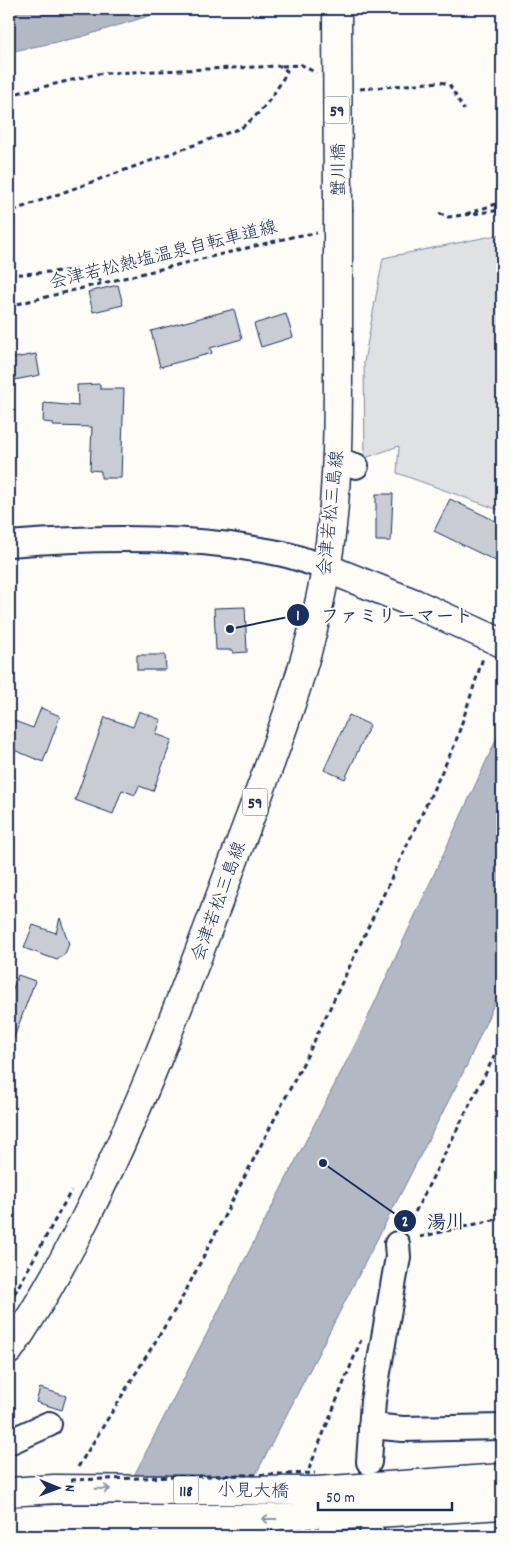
<svg xmlns="http://www.w3.org/2000/svg" width="511" height="1545" viewBox="0 0 511 1545" font-family="Dekko,'Klee One',sans-serif">
<style>
.green{fill:#e0e1e3;stroke:#7e88a0}
.water{fill:#b3b8c5;stroke:#76819c}
.building{fill:#c9ccd3;stroke:#1b2f5e}
.lines{fill:none;stroke-linecap:round;stroke-linejoin:round}
.minor-casing{stroke:#1b2f5e;stroke-width:28}
.major-casing{stroke:#1b2f5e;stroke-width:31}
.highway-casing{stroke:#1b2f5e;stroke-width:31}
.path{stroke:#1b2f5e;stroke-width:3;stroke-dasharray:5 4;stroke-linecap:butt}
.minor{stroke:#fdfcf7;stroke-width:24}
.major{stroke:#fdfcf7;stroke-width:28}
.highway{stroke:#fdfcf7;stroke-width:28}
.major-bridge-casing{stroke:#1b2f5e;stroke-width:31;stroke-linecap:butt}
.path-bridge{stroke:#1b2f5e;stroke-width:3;stroke-dasharray:5 4;stroke-linecap:butt}
.major-bridge{stroke:#fdfcf7;stroke-width:28}
.oneway{stroke:#8c96aa}
.labels{text-anchor:middle;stroke-width:4;stroke-linejoin:round;paint-order:stroke}
.shield{fill:#fdfcf7;stroke:#5f6c8c;stroke-width:1}
.shield-label{font-size:16px;font-weight:bold;fill:#1b2f5e}
.street-label{font-size:18px;fill:#1b2f5e;stroke:#fdfcf7}
.leader{fill:none;stroke:#1b2f5e;stroke-width:2}
.callout-dot{fill:#1b2f5e;stroke:#fdfcf7;stroke-width:2}
.mark-label{font-size:15px;text-anchor:middle;font-weight:bold;fill:#fff}
.callout-label{font-size:19px;text-anchor:middle;font-weight:bold;fill:#1b2f5e;stroke:#fdfcf7;stroke-width:4;stroke-linejoin:round;paint-order:stroke}
</style>
<rect width="100%" height="100%" fill="#fdfcf7"/>
<filter id="ink" filterUnits="userSpaceOnUse"><feTurbulence type="fractalNoise" baseFrequency=".02" numOctaves="2"/><feDisplacementMap in="SourceGraphic" scale="10" xChannelSelector="R" yChannelSelector="G"/><feConvolveMatrix kernelMatrix="1 2 1 2 8 2 1 2 1" color-interpolation-filters="sRGB"/></filter>
<g filter="url(#ink)">
<!-- green -->
<path class="green" d="M502,234V511L397,473L399,446L365,458L364,362L383,258Z"/>
<!-- water -->
<g class="water">
<path d="M9,9H171L81,37L9,52Z"/>
<path d="M502,727V986L467,1065L224,1536H103L357,1041Z"/>
</g>
<!-- building -->
<g class="building">
<path d="M118,285L123,305L93,312L88,292Z"/>
<path d="M234,309L242,339L210,348L212,353L160,367L151,331Z"/>
<path d="M286,314L293,337L261,347L254,324Z"/>
<path d="M36,354L40,375L9,381V359Z"/>
<path d="M100,384V389H124L121,478H101V471L90,470L92,427L53,426V423L43,422L44,403L78,406L77,385Z"/>
<path d="M376,494H393L391,541H376Z"/>
<path d="M450,499L502,524V564L434,531Z"/>
<path d="M245,607L247,652L233,653V650H216L214,608Z"/>
<path d="M137,655H165L166,670H137Z"/>
<path d="M41,708L60,716L43,762L9,748V719L33,728Z"/>
<path d="M139,711L161,720L156,734L172,740L153,791L139,786L135,795L122,790L113,814L75,800L105,717L133,727Z"/>
<path d="M349,715L370,725L345,779L324,770Z"/>
<path d="M60,918L69,944L65,954L57,960L24,948L33,925L56,933Z"/>
<path d="M18,975L35,981L10,1048L9,999Z"/>
<path d="M40,1388L66,1396L62,1410L36,1402Z"/>
</g>
<g class="lines">
<defs>
<g id="minor">
<path d="M337,461L356,466"/>
<path d="M9,544C83,538 156,536 230,545C247,548 265,550 283,554C297,557 312,563 326,568"/>
<path d="M371,1426L403,1429L502,1427"/>
<path d="M9,1442L49,1424"/>
<path d="M369,1462L373,1401L398,1257L397,1244"/>
<path d="M372,1534V1536"/>
</g>
<g id="major">
<path d="M326,568L416,604L502,643"/>
<path d="M9,1350C37,1310 60,1268 82,1225C140,1111 184,993 229,873C268,768 313,662 329,550C338,487 338,421 338,357C338,309 338,260 338,212"/>
</g>
<g id="highway">
<path d="M9,1492L54,1489L317,1491L502,1478"/>
<path d="M9,1521L56,1519H283L502,1505"/>
</g>
</defs>
<!-- minor casing -->
<use href="#minor" class="minor-casing"/>
<!-- major casing -->
<use href="#major" class="major-casing"/>
<!-- highway casing -->
<use href="#highway" class="highway-casing"/>
<!-- path -->
<g class="path">
<path d="M282,66L302,65L316,73"/>
<path d="M360,89L440,82L449,84L464,110"/>
<path d="M9,95L97,74L109,73L281,66L287,71C276,93 261,114 241,128L9,212"/>
<path d="M439,213L448,217L502,210"/>
<path d="M466,214L502,202"/>
<path d="M9,275L77,270L106,283"/>
<path d="M9,306L296,236L317,233"/>
<path d="M407,1228L502,1041"/>
<path d="M420,1237L502,1218"/>
<path d="M9,1301L16,1291L71,1191"/>
<path d="M78,1467L181,1300L309,1052L455,744L483,658"/>
<path d="M309,1469L361,1340"/>
</g>
<!-- minor -->
<use href="#minor" class="minor"/>
<!-- major -->
<use href="#major" class="major"/>
<!-- highway -->
<use href="#highway" class="highway"/>
<defs>
<path id="major-bridge" d="M337,9L338,212"/>
</defs>
<!-- major-bridge casing -->
<use href="#major-bridge" class="major-bridge-casing"/>
<!-- path-bridge -->
<g class="path-bridge">
<path d="M71,1480L315,1473"/>
<path d="M181,1536L319,1529"/>
</g>
<!-- major-bridge -->
<use href="#major-bridge" class="major-bridge"/>
</g>
<!-- one-way arrows -->
<defs><path id="oneway-shaft" d="M-6 0H5M1.5-3L5.5 0L1.5 3" fill="none" stroke-width="1.6" stroke-linecap="round" stroke-linejoin="round" transform="scale(1.25)"/></defs>
<g class="oneway">
<use href="#oneway-shaft" transform="translate(103 1489) rotate(1)"/>
<use href="#oneway-shaft" transform="translate(269 1519) rotate(-180)"/>
</g>
</g>
<g class="labels">
<!-- shield labels -->
<g class="shield">
<rect x="324.5" y="96.5" width="25" height="27" rx="4"/>
<rect x="242.5" y="788.5" width="25" height="27" rx="4"/>
<rect x="173.5" y="1476.5" width="25" height="27" rx="4"/>
</g>
<g class="shield-label">
<text x="337" y="116">59</text>
<text x="255" y="808">59</text>
<text x="186" y="1496">118</text>
</g>
<!-- street labels -->
<g class="street-label">
<text transform="translate(338 170) rotate(-90)" y="6">蟹川橋</text>
<text transform="translate(163 254) rotate(-14)" y="6">会津若松熱塩温泉自転車道線</text>
<text transform="translate(330 513) rotate(-84)" y="6">会津若松三島線</text>
<text transform="translate(218 901) rotate(-70)" y="6">会津若松三島線</text>
<text transform="translate(253 1490) rotate(1)" y="6">小見大橋</text>
</g>
</g>
<!-- callouts -->
<path class="leader" d="M230 629L298 615M323 1163L405 1221"/>
<g class="callout-dot">
<circle cx="230" cy="629" r="5"/>
<circle cx="323" cy="1163" r="5"/>
<circle cx="298" cy="615" r="12"/>
<circle cx="405" cy="1221" r="12"/>
</g>
<g class="mark-label">
<text x="298" y="620">1</text>
<text x="405" y="1226">2</text>
</g>
<g class="callout-label">
<text x="397" y="622">ファミリーマート</text>
<text x="446" y="1228">湯川</text>
</g>
<!-- margin -->
<rect width="511" height="1545" fill="none" stroke="#fdfcf7" stroke-width="30"/>
<rect x="15" y="15" width="481" height="1515" fill="none" stroke="#1b2f5e" stroke-width="2" filter="url(#ink)"/>
<!-- north arrow -->
<g transform="translate(58 1488) rotate(91)" stroke="#fdfcf7" stroke-width="4" paint-order="stroke">
<path d="M0-4L9 19L0 12L-9 19Z" fill="#1b2f5e"/>
<text y="-8" font-size="14" font-weight="bold" text-anchor="middle" fill="#1b2f5e">N</text>
</g>
<!-- scale -->
<path d="M318 1502v8h134v-8" fill="none" stroke="#1b2f5e" stroke-width="2.5"/>
<text x="326" y="1502" font-size="15" fill="#1b2f5e" stroke="#fdfcf7" stroke-width="4" paint-order="stroke">50 m</text>
</svg>
